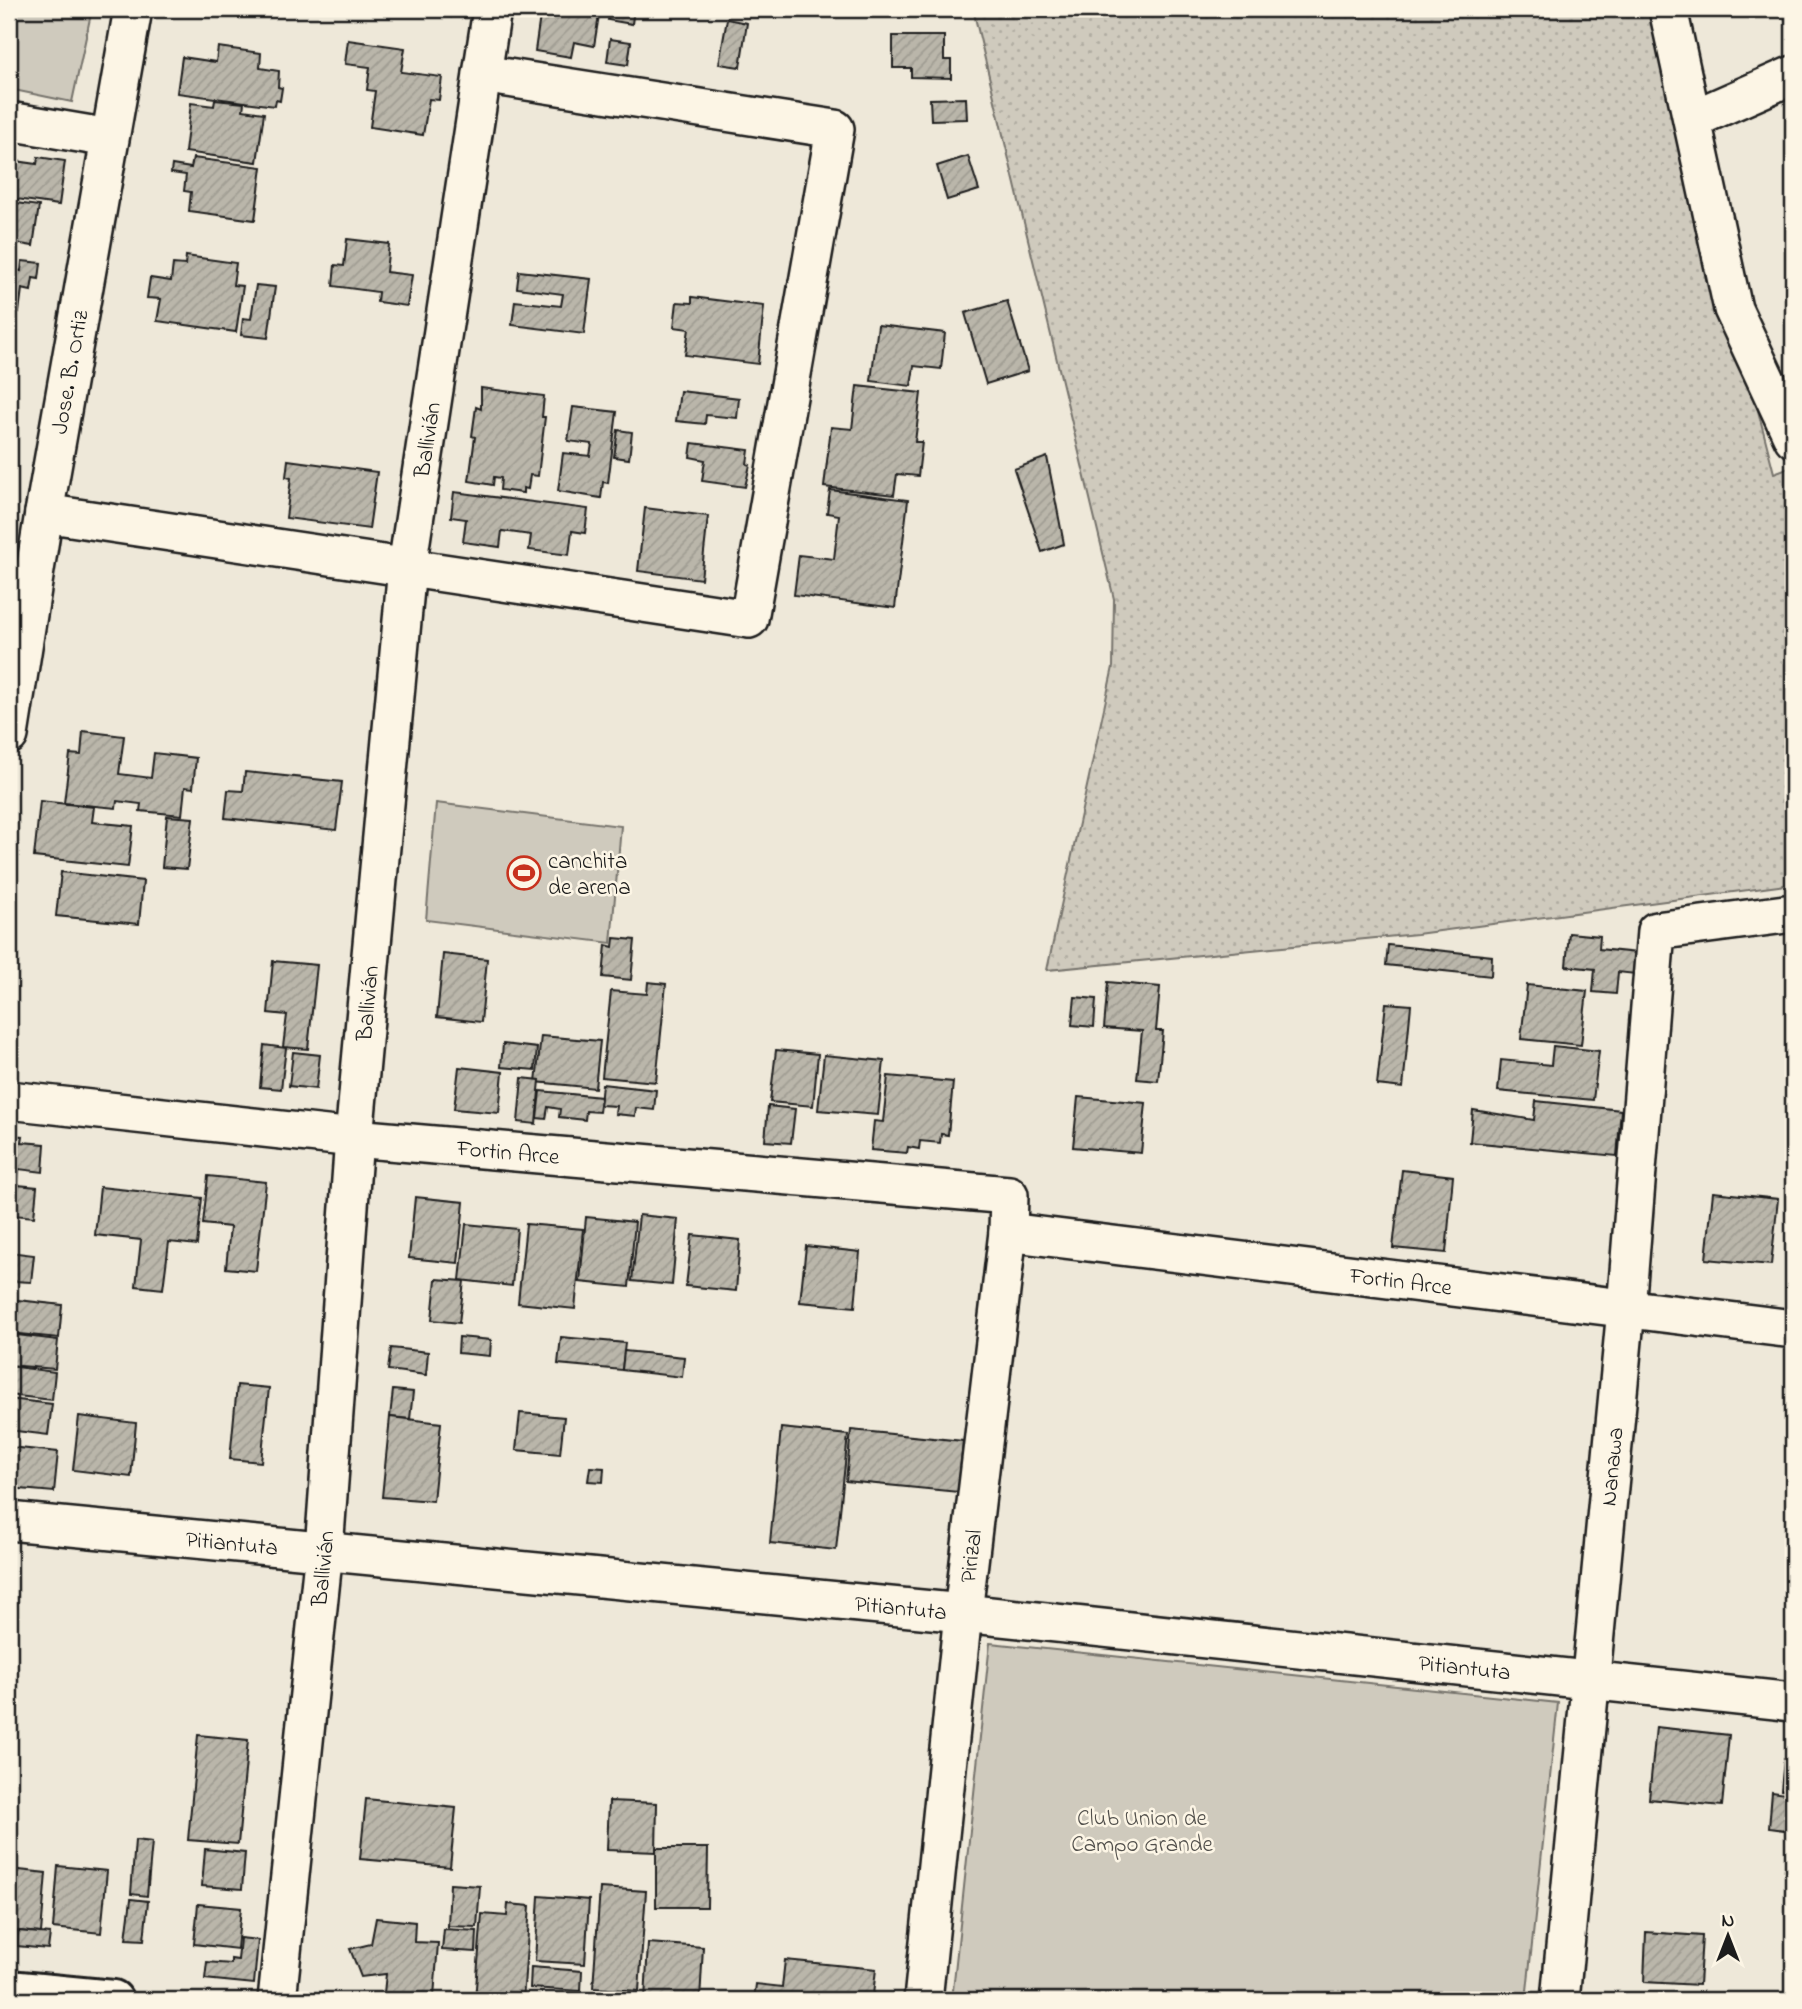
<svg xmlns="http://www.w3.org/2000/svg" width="1802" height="2009" viewBox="0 0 1802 2009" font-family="'Indie Flower',sans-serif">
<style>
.grass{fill:url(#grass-dots);stroke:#76736c;stroke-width:2}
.green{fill:#cfcabd;stroke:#76736c;stroke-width:2}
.building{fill:url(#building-hatch);stroke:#1c1c1c;stroke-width:2}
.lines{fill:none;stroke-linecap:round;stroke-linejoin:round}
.minor-casing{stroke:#1c1c1c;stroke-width:42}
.tertiary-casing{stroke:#1c1c1c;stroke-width:44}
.minor{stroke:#fcf5e5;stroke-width:37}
.tertiary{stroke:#fcf5e5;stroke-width:38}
.labels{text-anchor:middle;stroke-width:5;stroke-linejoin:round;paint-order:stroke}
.street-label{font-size:23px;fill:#1c1c1c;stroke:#fcf5e5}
.poi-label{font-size:23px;fill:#1c1c1c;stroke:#fcf5e5;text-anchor:start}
.park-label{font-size:23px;fill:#52504c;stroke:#fcf5e5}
</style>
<defs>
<pattern id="grass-dots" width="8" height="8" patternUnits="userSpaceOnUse" patternTransform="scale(1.75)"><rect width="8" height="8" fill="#cfcabd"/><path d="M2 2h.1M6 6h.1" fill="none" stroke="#b1ada2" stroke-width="1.8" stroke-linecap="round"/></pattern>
<pattern id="building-hatch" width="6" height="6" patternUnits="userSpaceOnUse" patternTransform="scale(1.75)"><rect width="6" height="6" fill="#bab6aa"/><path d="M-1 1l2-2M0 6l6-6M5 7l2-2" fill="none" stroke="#9f9c92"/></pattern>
</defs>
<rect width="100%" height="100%" fill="#eee8d9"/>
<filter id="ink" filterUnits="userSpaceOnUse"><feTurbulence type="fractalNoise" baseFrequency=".0143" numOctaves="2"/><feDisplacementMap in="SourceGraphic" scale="14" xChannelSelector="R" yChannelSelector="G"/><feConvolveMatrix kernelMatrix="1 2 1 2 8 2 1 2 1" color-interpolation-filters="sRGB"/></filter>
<g filter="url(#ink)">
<!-- grass -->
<path class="grass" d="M973,9H1655L1774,473L1793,466V884L1417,934L1047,970L1113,667L1114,599Z"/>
<!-- green -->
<g class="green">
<path d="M9,9H92L72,102L9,89Z"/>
<path d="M436,803L621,826L611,943L426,920Z"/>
<path d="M990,1643L1558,1703L1526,2000H952Z"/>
</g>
<!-- building -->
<g class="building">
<path d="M410,9H452L451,17Z"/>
<path d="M541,9H600L594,46L574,42L571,57L535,51Z"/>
<path d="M610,9H634L632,24L608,20Z"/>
<path d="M727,19L747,23L740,67L719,64Z"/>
<path d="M893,36H944V60H951V78L911,77V68H893Z"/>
<path d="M610,39L631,42L628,65L607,62Z"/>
<path d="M348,40L405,48L401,72L442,77L439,100L429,99L423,135L370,127L375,91L367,90L370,67L345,64Z"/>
<path d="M218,47L261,53L260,68L279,71L278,87L282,88L280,101L276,100L275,106L177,93L182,57L216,62Z"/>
<path d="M966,98L967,119L931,120L930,99Z"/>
<path d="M215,100L244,103L243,110L264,113L257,162L185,152L191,103L214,106Z"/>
<path d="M968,156L979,190L947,200L937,166Z"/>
<path d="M38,157L65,161L59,205L9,198V160L37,164Z"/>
<path d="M193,158L262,167L255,220L189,211L191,192L184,191L186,175L171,173L172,165L191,168Z"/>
<path d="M9,202L39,206L33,246L9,242Z"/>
<path d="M347,239L389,244L386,272L412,275L407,306L377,302L378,292L333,286L335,265L344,266Z"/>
<path d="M186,256L236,263L233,285L243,286L236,332L157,321L161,299L147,298L150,278L171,281L173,264L185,265Z"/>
<path d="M22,261L41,263L39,279L33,278L31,291L22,289L19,312L9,310V269L21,271Z"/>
<path d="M519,271L591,279L584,334L512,325L515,301L561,306L563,294L517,288Z"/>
<path d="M256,285L275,287L268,338L241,335L243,318L251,319Z"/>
<path d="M692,297L764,306L758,364L685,355L689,329L674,327L677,302L692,303Z"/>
<path d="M1007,301L1028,371L986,384L965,313Z"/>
<path d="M878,325L945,333L941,369L914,366L911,386L871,381Z"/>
<path d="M857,386L921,393L915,442H922L918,476L897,474L894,495L824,487L831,427L852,429Z"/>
<path d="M481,388L544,396L542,417H545L538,476L530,475L528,489L523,488V493L500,490L501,478L494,477L493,485L469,481L475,437L472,436L476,407L481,409Z"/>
<path d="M680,391L739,398L737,418L706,415L705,424L676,421Z"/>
<path d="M573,407L617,412L608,483L603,482L601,498L558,491L563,453L590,456L592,444L568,441Z"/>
<path d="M618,430L632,432L629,459L614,457Z"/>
<path d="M692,443L749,450L747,464L750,465L745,487L702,481L705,460L690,457Z"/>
<path d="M1047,457L1064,544L1042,552L1014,469Z"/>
<path d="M288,460L377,472L369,529L286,518L291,478L286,477Z"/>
<path d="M830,490L908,500L895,608L794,595L799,555L834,559L839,515L827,513Z"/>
<path d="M454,492L588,509L585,533L572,531L569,555L529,550L531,535L502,531L500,547L463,542L466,519L451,517Z"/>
<path d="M645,508L708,516L701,579L638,571Z"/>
<path d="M83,731L124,736L119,774L151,778L154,753L196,758L193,788L185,787L182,815L140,811L141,804L117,801L116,808L64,803L70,754L81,755Z"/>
<path d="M245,772L342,782L336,830L225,818L228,790L243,791Z"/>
<path d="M40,801L94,807L92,822L133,826L128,867L34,857Z"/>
<path d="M167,816L193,818L187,869L162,867Z"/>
<path d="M61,872L143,881L139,924L56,916Z"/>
<path d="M1569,933L1600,936L1599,949L1637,953L1635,974L1618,972L1616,994L1593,992L1595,969L1566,966Z"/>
<path d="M614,938L635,940L631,980L603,977L606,945L613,947Z"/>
<path d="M1388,945L1492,956L1491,976L1386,965Z"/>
<path d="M443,954L487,959L481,1022L437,1017Z"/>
<path d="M273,961L317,965L308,1049L283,1047L287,1015L268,1013Z"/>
<path d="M648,982L666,984L656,1082L602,1077L611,991L647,994Z"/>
<path d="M1108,982L1160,987L1156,1031H1163L1158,1081L1137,1079L1142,1031L1104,1028Z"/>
<path d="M1527,985L1587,991L1581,1045L1521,1039Z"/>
<path d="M1075,997L1096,999L1094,1027L1072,1025Z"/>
<path d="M1386,1003L1411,1005L1403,1088L1377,1085Z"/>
<path d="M541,1036L600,1041L595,1088L536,1082Z"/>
<path d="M503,1044L537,1048L535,1070L501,1067Z"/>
<path d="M264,1045L286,1048L281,1089L260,1087Z"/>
<path d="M1553,1046L1599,1051L1593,1100L1498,1091L1501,1060L1551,1065Z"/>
<path d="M776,1050L818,1054L813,1106L770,1102Z"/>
<path d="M293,1052L320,1055L316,1089L289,1086Z"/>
<path d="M824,1055L884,1061L878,1115L818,1110Z"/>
<path d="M459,1067L503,1072L499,1113L454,1109Z"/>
<path d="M888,1076L953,1082L948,1135L941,1134L940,1143L920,1141L919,1149L908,1147L907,1153L871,1150L874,1121L883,1122Z"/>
<path d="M522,1078L540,1080L536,1124L518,1122Z"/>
<path d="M602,1084L656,1090L654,1110L636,1108L635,1116L615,1114L616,1106L600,1105Z"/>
<path d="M540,1091L601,1097L599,1112L586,1111L585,1120L559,1117L560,1109L548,1107L546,1119L537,1118Z"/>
<path d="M1078,1097L1146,1103L1141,1153L1073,1147Z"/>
<path d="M1536,1101L1621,1110L1617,1156L1470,1142L1473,1110L1534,1120Z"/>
<path d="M768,1106L795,1109L791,1143L765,1141Z"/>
<path d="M9,1135L23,1136L22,1142L45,1144L43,1172L19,1169L18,1185L37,1187L34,1217L14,1215L13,1222L9,1221Z"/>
<path d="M1402,1170L1453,1176L1446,1253L1393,1248Z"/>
<path d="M208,1176L266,1182L256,1271L226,1268L230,1227L203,1224Z"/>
<path d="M100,1187L202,1198L197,1245L169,1242L163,1289L136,1286L141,1240L95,1235Z"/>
<path d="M1713,1192L1778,1199L1771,1265L1706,1259Z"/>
<path d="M415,1197L464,1202L458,1263L409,1258Z"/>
<path d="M639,1215L678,1219L672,1285L632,1281Z"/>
<path d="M586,1217L635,1222L629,1287L580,1282Z"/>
<path d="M466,1224L517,1229L512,1286L460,1280Z"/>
<path d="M526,1224L583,1229L575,1309L518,1303Z"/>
<path d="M692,1235L740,1240L736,1291L686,1286Z"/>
<path d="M806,1246L860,1252L855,1307L800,1302Z"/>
<path d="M9,1252L34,1255L31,1282L13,1281L11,1299Z"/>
<path d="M436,1279L464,1281L459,1323L432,1320Z"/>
<path d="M9,1299L62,1305L59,1338L9,1333Z"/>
<path d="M9,1334L58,1340L55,1369L9,1365Z"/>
<path d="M459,1337L491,1340L490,1356L458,1353Z"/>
<path d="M561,1337L625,1343L622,1370L558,1364Z"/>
<path d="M391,1348L428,1352L426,1375L388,1370Z"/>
<path d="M624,1351L684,1357L682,1377L622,1370Z"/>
<path d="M9,1366L55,1372L52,1400L9,1395Z"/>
<path d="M237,1385L269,1388L261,1462L230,1459Z"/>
<path d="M393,1390L413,1392L410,1419L390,1417Z"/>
<path d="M9,1399L52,1404L48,1435L9,1430Z"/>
<path d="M520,1413L564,1417L560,1454L516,1450Z"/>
<path d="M79,1416L136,1423L131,1477L73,1470Z"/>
<path d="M390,1417L441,1423L433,1501L382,1497Z"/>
<path d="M781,1428L848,1435L836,1550L770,1543Z"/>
<path d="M851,1430L963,1441L958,1492L846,1481Z"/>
<path d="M9,1447L58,1452L54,1492L9,1488Z"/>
<path d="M590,1467L604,1468L603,1482L588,1481Z"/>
<path d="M1656,1727L1729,1735L1722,1806L1649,1799Z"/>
<path d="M198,1735L248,1740L238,1844L188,1840Z"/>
<path d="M1784,1759L1793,1760V1791L1781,1790Z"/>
<path d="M1772,1792L1793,1795V1831L1769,1828Z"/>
<path d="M366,1799L456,1808L450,1867L360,1859Z"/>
<path d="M609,1801L657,1803L656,1852L607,1850Z"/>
<path d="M135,1840L152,1842L147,1896L131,1894Z"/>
<path d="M656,1848H708L707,1907H656Z"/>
<path d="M205,1849L245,1853L242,1889L202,1886Z"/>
<path d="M58,1866L107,1871L101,1933L53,1928Z"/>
<path d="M10,1869L46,1873L41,1933L9,1930Z"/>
<path d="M450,1884L480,1886L477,1927L448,1926Z"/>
<path d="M600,1888L646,1891L639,1991L593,1988Z"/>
<path d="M539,1896L589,1900L585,1964L535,1961Z"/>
<path d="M131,1899L148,1901L144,1940L126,1939Z"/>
<path d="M198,1904L241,1908L237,1949L194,1944Z"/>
<path d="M508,1904L530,1906L523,2000H475L482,1914L507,1916Z"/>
<path d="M376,1918L415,1922L414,1942L438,1943L434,1997L384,1993L386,1974L361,1977L350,1949L371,1944Z"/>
<path d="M444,1929L477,1931L476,1952L442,1950Z"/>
<path d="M18,1931L50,1934L48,1949L17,1946Z"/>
<path d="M1646,1932L1702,1936L1699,1985L1644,1982Z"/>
<path d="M240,1938L258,1940L254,1984L205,1979L207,1962L231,1964V1959L238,1960Z"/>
<path d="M648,1943L703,1947L700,2000H645Z"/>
<path d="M785,1960L876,1969L873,1995L894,1998V2000H754L756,1984L782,1987Z"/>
<path d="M531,1967L582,1971L581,1991L530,1988Z"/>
<path d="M1656,1998L1691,2000H1656Z"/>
</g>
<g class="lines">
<defs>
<g id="minor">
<path d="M1668,9L1733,309L1793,438"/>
<path d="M1693,119L1793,75"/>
<path d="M9,121L109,138"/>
<path d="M44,513L749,619L835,129L482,74"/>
<path id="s1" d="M9,735L44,513L133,9"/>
<path id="s2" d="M9,1100L354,1138L1009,1195L1008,1232L963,1613L923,2000"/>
<path id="s3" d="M1008,1232L1793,1329"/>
<path id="s4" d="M9,1521L963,1613L1793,1702"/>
<path id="s5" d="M277,2000L324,1550L354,1138L407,567L492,9"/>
<path id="s6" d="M1560,2000L1626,1309L1656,931L1793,913"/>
</g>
<path id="tertiary" d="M9,1990L113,2000"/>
</defs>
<!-- minor casing -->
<use href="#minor" class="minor-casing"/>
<!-- tertiary casing -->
<use href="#tertiary" class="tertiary-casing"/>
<!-- minor -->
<use href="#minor" class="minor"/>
<!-- tertiary -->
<use href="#tertiary" class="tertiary"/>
</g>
</g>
<!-- icons -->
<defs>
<symbol id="stadium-ring" viewBox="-11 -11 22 22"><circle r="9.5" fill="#fcf5e5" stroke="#c8321e" stroke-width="1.5"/><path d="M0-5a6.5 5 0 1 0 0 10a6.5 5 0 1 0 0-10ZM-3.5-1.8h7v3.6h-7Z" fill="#c8321e"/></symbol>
</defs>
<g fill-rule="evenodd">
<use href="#stadium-ring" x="505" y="854" width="38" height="38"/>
</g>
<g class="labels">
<!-- street labels -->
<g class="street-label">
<text dy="8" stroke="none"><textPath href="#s1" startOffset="368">Jose. B. Ortiz</textPath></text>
<text dy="8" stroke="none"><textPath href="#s5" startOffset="1568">Ballivián</textPath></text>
<text dy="8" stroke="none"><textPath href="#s5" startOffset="1001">Ballivián</textPath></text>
<text dy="8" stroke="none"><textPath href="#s2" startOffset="502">Fortin Arce</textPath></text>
<text dy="8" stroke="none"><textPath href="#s3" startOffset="396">Fortin Arce</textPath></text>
<text dy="8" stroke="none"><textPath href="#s6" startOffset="536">Nanawa</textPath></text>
<text dy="8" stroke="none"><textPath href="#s4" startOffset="224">Pitiantuta</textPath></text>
<text transform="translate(970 1556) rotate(-83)" y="8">Pirizal</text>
<text dy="8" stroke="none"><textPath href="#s5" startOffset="434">Ballivián</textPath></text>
<text dy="8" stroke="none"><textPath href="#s4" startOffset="896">Pitiantuta</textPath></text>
<text dy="8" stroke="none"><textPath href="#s4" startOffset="1463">Pitiantuta</textPath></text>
</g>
<!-- poi labels -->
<g class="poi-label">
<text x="548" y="868">canchita<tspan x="548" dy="26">de arena</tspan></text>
</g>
<!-- park labels -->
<g class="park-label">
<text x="1142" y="1825">Club Union de<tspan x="1142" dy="26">Campo Grande</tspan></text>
</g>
</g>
<!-- margin -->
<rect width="1802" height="2009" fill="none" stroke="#fcf5e5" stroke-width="35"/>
<rect x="18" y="18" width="1767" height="1974" fill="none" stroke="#1c1c1c" stroke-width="2.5" filter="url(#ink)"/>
<!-- north arrow -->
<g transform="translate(1728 1936)" stroke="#fcf5e5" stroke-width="5" paint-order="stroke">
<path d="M0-5L12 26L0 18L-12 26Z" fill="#1c1c1c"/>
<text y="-10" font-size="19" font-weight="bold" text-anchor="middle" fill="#1c1c1c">N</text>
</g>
</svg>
